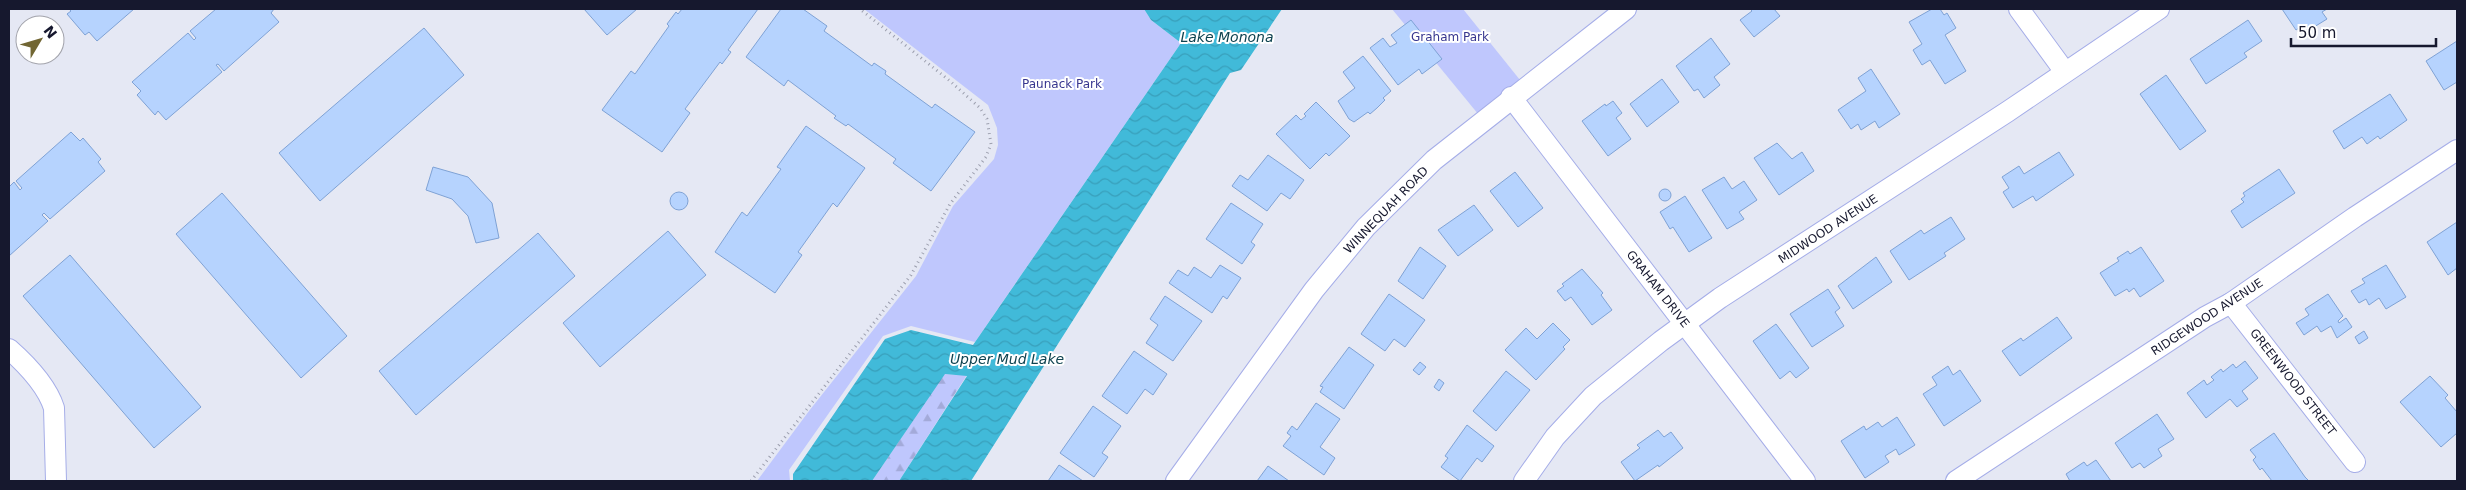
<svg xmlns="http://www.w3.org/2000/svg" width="2466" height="490" viewBox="0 0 2466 490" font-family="'DejaVu Sans',sans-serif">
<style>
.forest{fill:url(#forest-firs)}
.green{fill:#bfc7fd}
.water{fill:url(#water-waves)}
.building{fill:#b6d3fe;stroke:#7fa2d5}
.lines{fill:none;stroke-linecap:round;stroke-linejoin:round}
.minor-casing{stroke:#a5ade8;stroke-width:22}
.path{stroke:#9c9fae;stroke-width:3;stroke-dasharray:1 4;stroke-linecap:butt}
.minor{stroke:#fff;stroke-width:20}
.labels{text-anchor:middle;stroke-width:4;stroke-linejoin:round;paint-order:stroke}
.park-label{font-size:12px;fill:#37368f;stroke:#fff}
.street-label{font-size:12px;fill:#16182e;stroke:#fff}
.water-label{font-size:14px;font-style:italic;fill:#0e4350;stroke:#fff}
</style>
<defs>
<pattern id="forest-firs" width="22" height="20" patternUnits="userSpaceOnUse" patternTransform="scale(1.25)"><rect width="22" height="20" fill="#bfc7fd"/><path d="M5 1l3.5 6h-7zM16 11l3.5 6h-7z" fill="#a3aad9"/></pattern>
<pattern id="water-waves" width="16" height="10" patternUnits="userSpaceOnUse" patternTransform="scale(1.25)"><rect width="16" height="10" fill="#41bad9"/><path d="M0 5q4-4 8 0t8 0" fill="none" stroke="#389fbb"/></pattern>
</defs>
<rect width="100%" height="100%" fill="#e5e8f4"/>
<!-- forest -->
<path class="forest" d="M944,374L967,375L899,481H872Z"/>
<!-- green -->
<g class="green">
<path d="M864,9H1144L1151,20L1181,43L975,342L911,326L883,336L789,470L790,481H757L809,411L916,276L953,206L994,159L998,145L997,128L988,105Z"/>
<path d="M1392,9H1463L1520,80L1483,120Z"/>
</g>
<!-- water -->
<path class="water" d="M1144,9H1282L1241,70L1230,73L971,481H899L967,376L945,374L872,481H793V474L885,339L911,330L973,345L1181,43L1151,20Z"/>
<!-- building -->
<g class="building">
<path d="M69,9H134L97,41L89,32L85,35L67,14L71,11Z"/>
<path d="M216,9H274L271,13L279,22L224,71L218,64L216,65L222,72L166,120L158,111L155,115L137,95L141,91L132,82L188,33L194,40L196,38L190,31Z"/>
<path d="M584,9H637L607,35Z"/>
<path d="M682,9H758L728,50L731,52L722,64L720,62L685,109L690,113L662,152L602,110L631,71L635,74L669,26L667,24L676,12L678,14Z"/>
<path d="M781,9H803L827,26L824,31L872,66L874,63L886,71L885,74L932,108L935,104L975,132L931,191L893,163L896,159L848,124L846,126L834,118L836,116L788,80L784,86L746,57Z"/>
<path d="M1750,9H1774L1780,16L1754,37L1740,20L1752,11Z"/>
<path d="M1932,9H1940L1944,15L1947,13L1956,28L1945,35L1966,71L1945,84L1930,60L1922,65L1913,50L1922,44L1909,22Z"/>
<path d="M2282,9H2327L2322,12L2327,19L2306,32L2302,26L2296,30Z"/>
<path d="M1411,20L1442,59L1422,74L1419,69L1398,85L1370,48L1383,38L1390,47L1397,43L1391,35Z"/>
<path d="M2248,20L2262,41L2244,53L2247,57L2206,84L2190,59Z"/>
<path d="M424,28L464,75L320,201L279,153Z"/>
<path d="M1711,38L1730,64L1714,77L1720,85L1704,98L1698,89L1694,91L1676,66Z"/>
<path d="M2457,41V82L2444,90L2426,61Z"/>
<path d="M1363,56L1391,91L1383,98L1385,100L1377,108L1370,114L1368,112L1354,122L1349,119L1338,101L1355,88L1343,72Z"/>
<path d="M1871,69L1900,114L1879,128L1875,121L1861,130L1858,124L1851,129L1838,110L1866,91L1858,78Z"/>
<path d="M2166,75L2206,131L2180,150L2140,94Z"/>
<path d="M1662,79L1679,102L1647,127L1630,104Z"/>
<path d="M2390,94L2407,120L2380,139L2378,136L2367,144L2362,137L2344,149L2333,131Z"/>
<path d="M1613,101L1622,113L1616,118L1631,139L1608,156L1582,121L1605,104L1606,106Z"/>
<path d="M1316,102L1350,136L1329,156L1326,153L1310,169L1276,134L1296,115L1301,120L1306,116L1304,114Z"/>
<path d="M806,126L865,168L837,207L833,203L798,252L802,255L775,293L715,252L742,212L747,216L781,169L777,167Z"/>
<path d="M71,132L80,141L83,138L101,159L98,162L105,171L50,219L44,213L42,215L48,221L9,256V187L14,182L20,190L22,188L16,181Z"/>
<path d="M1777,143L1792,159L1802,152L1814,171L1779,195L1754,158Z"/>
<path d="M2059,152L2074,175L2036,201L2033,196L2013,208L2003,192L2009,188L2002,177L2019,166L2024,174Z"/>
<path d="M1268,155L1304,180L1290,199L1281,193L1267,211L1232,186L1240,175L1248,180Z"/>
<path d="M433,167L468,177L492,203L499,238L476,243L468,216L452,199L426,190Z"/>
<path d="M2279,169L2295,193L2242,228L2231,211L2244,202L2241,199L2245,196L2243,193Z"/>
<path d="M1515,172L1543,208L1518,227L1490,191Z"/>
<path d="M1724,177L1732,189L1744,181L1757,200L1739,212L1744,219L1727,229L1702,190Z"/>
<circle cx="1665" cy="195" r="6"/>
<circle cx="679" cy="201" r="9"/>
<path d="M222,193L347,336L301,378L176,234Z"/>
<path d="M1685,196L1712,238L1689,252L1673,227L1670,229L1660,212Z"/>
<path d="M1231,203L1263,224L1251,242L1255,245L1242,264L1206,239Z"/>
<path d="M1474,205L1493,230L1458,256L1438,230Z"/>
<path d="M1951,217L1965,239L1944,253L1946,256L1909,280L1890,251L1921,230L1924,234Z"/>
<path d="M2457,222V268L2448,275L2427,242Z"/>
<path d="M668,231L706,275L600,367L563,323Z"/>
<path d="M538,233L575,276L416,415L379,371Z"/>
<path d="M1420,247L1446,266L1423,299L1398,281Z"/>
<path d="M2141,247L2164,281L2140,297L2134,288L2129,292L2127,289L2115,296L2100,273L2119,261L2117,258L2128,251L2130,254Z"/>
<path d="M70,255L201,407L154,448L23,296Z"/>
<path d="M1876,257L1892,282L1853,309L1838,286Z"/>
<path d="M1220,265L1241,278L1227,299L1223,296L1212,313L1169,283L1178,270L1188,276L1194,267L1211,278Z"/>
<path d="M2386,265L2406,297L2386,309L2379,298L2369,305L2366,299L2359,303L2351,291L2365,283L2362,279Z"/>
<path d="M1582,269L1603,293L1601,295L1612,310L1592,325L1571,297L1565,301L1557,291L1564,286L1562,284Z"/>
<path d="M1828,289L1840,308L1835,312L1844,326L1812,347L1790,314Z"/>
<path d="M1389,294L1425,320L1405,347L1394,339L1385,351L1361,334Z"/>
<path d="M2328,294L2343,316L2338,321L2339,323L2346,318L2352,327L2337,338L2331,326L2321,332L2317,326L2304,335L2296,323L2309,315L2305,309Z"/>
<path d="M1165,296L1202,321L1173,361L1146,343L1158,325L1150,319Z"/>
<path d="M2057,317L2072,338L2020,376L2002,351L2021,338L2023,341Z"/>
<path d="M1553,323L1570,340L1563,347L1565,349L1536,380L1505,350L1526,328L1537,339Z"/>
<path d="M1776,324L1809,368L1796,378L1790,371L1780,379L1753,341Z"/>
<path d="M2364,331L2368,338L2359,344L2355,337Z"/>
<path d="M1349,347L1374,365L1344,409L1320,392L1323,387L1320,386Z"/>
<path d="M1134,351L1167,374L1153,395L1145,389L1127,414L1102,396Z"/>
<path d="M2245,361L2258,378L2242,391L2248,399L2237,407L2230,399L2206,418L2187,393L2204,380L2207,385L2214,380L2211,377L2221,369L2223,372L2233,364L2236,368Z"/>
<path d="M1420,362L1426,367L1419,375L1413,370Z"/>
<path d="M1948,366L1953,375L1960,370L1981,401L1944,426L1923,394L1937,385L1932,377Z"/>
<path d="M1506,371L1530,390L1496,431L1473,411Z"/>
<path d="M2430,376L2448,395L2445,398L2457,412V433L2441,447L2400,402Z"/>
<path d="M1439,379L1444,383L1439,391L1434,387Z"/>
<path d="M1316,403L1340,419L1320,447L1335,458L1324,475L1283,446L1291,436L1287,433L1292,426L1297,430Z"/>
<path d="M1093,406L1121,426L1102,453L1108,457L1094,477L1060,453Z"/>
<path d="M2157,414L2174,439L2158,449L2162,456L2144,468L2140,463L2132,468L2115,443Z"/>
<path d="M1897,417L1915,445L1899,455L1896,449L1885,456L1889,462L1865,478L1841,441L1864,426L1866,430L1878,422L1882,427Z"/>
<path d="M1467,425L1494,446L1482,462L1477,458L1460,481L1441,467L1448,458L1445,456Z"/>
<path d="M1658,430L1664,437L1671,432L1683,448L1659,467L1658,465L1635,481L1621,462L1640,448L1637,445Z"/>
<path d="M2274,433L2305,477L2309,481H2272L2262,468L2260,470L2253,460L2256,457L2250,450Z"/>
<path d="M2096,460L2111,481H2070L2066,474L2084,462L2087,466Z"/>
<path d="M1059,465L1083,481H1048Z"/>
<path d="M1268,466L1289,481H1257Z"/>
</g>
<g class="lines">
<defs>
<g id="minor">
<path d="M2019,9L2065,72"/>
<path d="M1511,97L1805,481"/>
<path d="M2231,303L2355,462"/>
<path d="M9,349C26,364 47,386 54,408L56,481"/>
<path d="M1176,481L1314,290L1366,227L1434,160L1626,9"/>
<path d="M1524,481L1555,437L1593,396L1661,341L1720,298L2007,112L2159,9"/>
<path d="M1956,481L2205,317L2231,303L2355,217L2457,150"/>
</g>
</defs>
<!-- minor casing -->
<use href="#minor" class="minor-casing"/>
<!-- path -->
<path class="path" d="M751,481L911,275L950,204L986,157L991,144L987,119L980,108L950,81L860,9"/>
<!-- minor -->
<use href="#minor" class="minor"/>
</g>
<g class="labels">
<!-- park labels -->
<g class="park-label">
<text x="1450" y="41">Graham Park</text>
<text x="1062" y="88">Paunack Park</text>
</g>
<!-- street labels -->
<g class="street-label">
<text transform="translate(1386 210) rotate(-46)" y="4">WINNEQUAH ROAD</text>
<text transform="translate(1828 229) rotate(-33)" y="4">MIDWOOD AVENUE</text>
<text transform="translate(1658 289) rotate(52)" y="4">GRAHAM DRIVE</text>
<text transform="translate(2207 317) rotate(-33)" y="4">RIDGEWOOD AVENUE</text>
<text transform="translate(2293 382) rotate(52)" y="4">GREENWOOD STREET</text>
</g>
<!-- water labels -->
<g class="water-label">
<text x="1227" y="42">Lake Monona</text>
<text x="1007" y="364">Upper Mud Lake</text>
</g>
</g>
<!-- border -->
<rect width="2466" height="490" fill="none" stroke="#16182e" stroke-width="20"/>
<!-- north arrow -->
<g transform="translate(40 40) rotate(52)"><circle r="24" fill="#ffffff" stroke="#a2a3ab"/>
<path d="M0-4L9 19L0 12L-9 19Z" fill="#716633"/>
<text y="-8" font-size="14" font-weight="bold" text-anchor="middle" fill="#16182e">N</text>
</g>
<!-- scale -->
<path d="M2291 38v8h145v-8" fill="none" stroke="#16182e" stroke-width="2.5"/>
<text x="2298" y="38" font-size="15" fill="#16182e" stroke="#ffffff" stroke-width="4" paint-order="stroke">50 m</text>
</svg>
